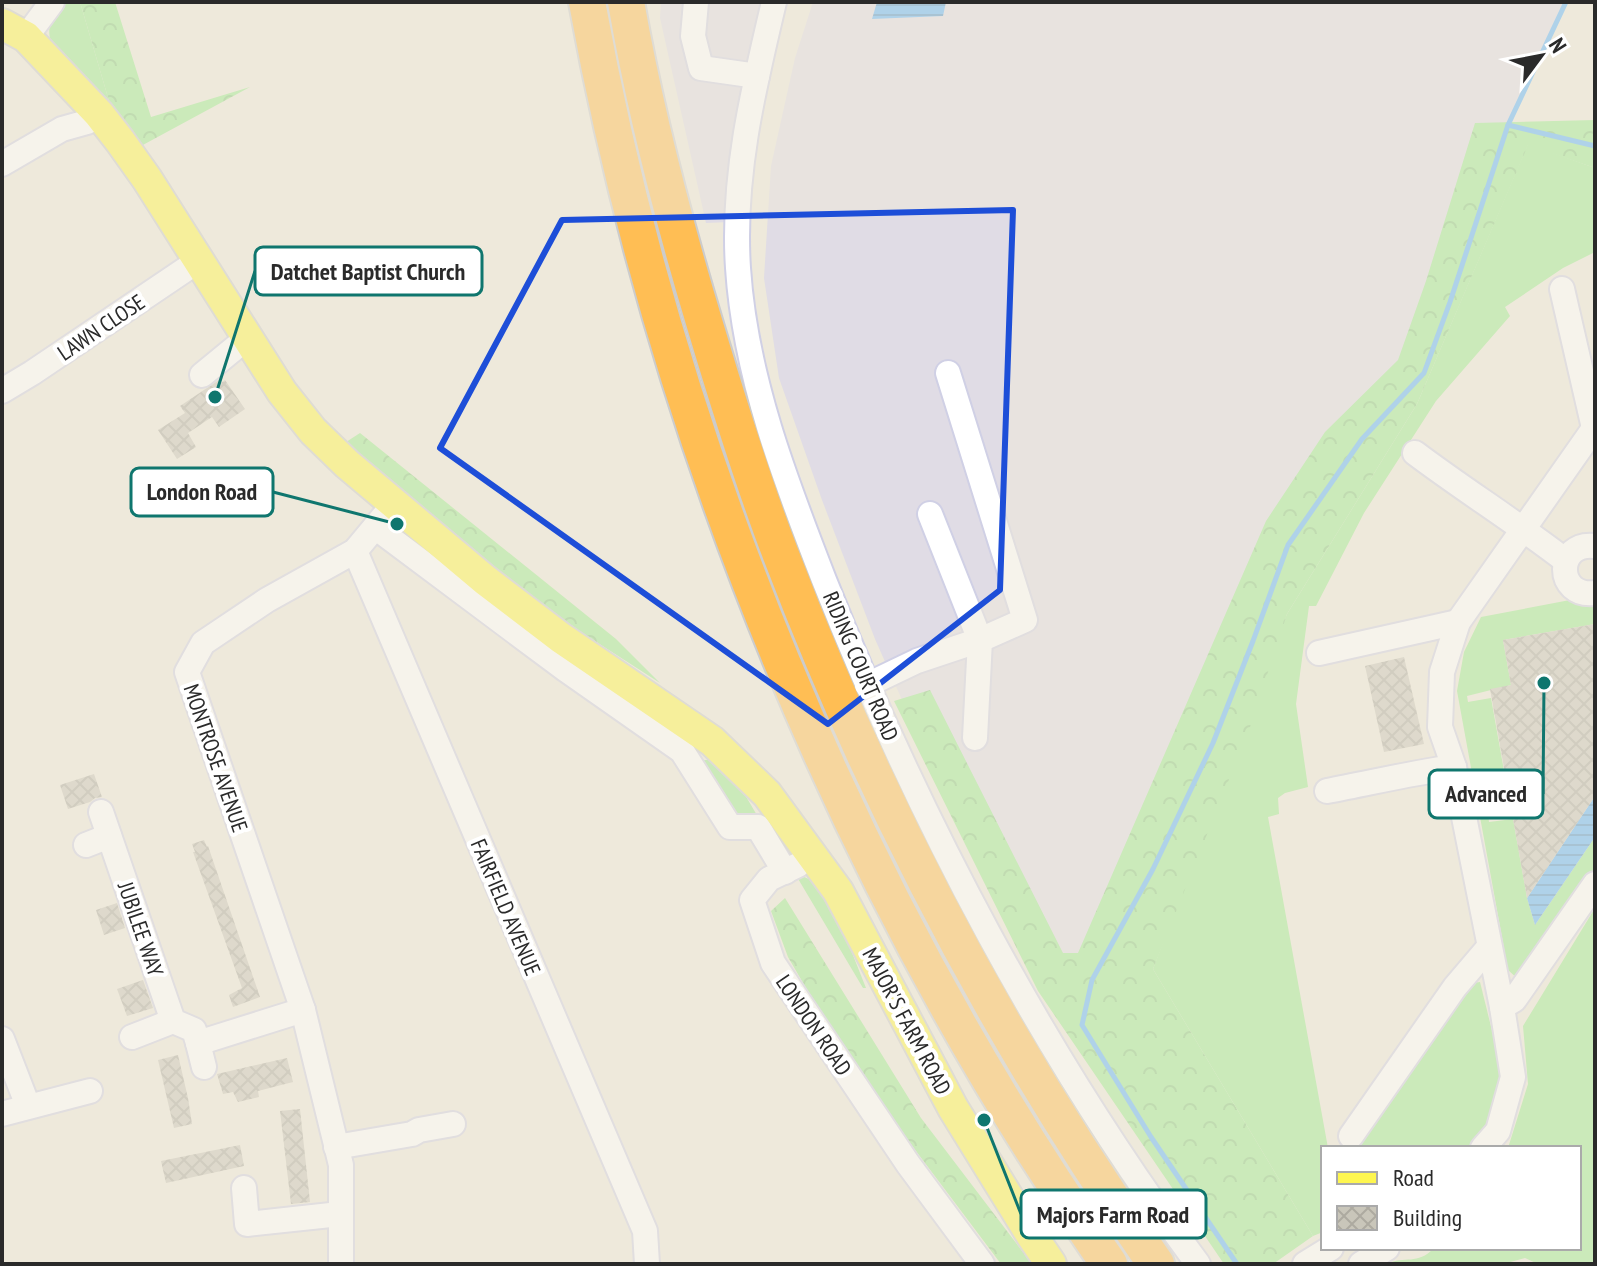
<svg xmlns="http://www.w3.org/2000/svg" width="1597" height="1266" viewBox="0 0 1597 1266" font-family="'PT Sans Narrow',sans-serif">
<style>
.industrial{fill:#e0dce5}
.grass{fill:#9fea92}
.forest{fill:url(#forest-crowns)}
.water{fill:url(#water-rules)}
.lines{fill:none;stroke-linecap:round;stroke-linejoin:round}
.stream{stroke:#63b6fa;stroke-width:5}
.building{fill:url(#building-cross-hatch)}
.minor-casing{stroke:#d0d0e5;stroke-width:28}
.major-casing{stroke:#ccc;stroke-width:34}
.highway-casing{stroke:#ccc;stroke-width:40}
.minor{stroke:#fff;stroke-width:24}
.major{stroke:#fef64f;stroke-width:30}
.highway{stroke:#ffbe54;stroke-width:36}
.marked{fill:none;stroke:#1d4ed8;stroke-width:6;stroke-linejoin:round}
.labels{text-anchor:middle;stroke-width:8;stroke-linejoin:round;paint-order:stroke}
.street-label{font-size:22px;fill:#2a2a2a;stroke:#fff}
.leader{fill:none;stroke:#0f766e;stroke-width:3}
.callout-dot{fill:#0f766e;stroke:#fff;stroke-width:3}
.callout{fill:#fff;stroke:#0f766e;stroke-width:3}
.callout-label{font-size:24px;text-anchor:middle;font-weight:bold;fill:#2a2a2a}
</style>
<defs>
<pattern id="forest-crowns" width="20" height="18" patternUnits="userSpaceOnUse" patternTransform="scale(2)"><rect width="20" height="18" fill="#9fea92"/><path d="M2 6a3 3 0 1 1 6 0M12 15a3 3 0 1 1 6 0" fill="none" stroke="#89c97e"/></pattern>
<pattern id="water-rules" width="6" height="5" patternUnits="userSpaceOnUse" patternTransform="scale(2)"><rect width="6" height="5" fill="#63b6fa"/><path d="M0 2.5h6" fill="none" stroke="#5294cb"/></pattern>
<pattern id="building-cross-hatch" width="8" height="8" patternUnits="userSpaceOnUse" patternTransform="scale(2)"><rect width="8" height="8" fill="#c9c6ba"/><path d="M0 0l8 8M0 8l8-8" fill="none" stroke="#adaaa0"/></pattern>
</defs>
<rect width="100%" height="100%" fill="#eee9db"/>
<!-- industrial -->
<g class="industrial">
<path d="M661,2H761L730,222L706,223L660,18Z"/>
<path d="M813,2H1566L1362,439L1092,980L1051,982L906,709L875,639L822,500L779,378L764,278L771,166L795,58Z"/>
</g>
<!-- grass -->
<g class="grass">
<path d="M66,2H80L109,101C87,83 35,51 53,17C56,11 62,6 66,2Z"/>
<path d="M1528,144L1595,168V252L1563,268L1505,307L1510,316L1436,401L1364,513L1316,606H1309L1296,704L1308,787L1285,793L1278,798L1279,814L1268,817L1328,1148H1323V1232L1313,1236L1153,969L1287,614L1417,404Z"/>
<path d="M1570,600L1578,603H1595V624L1503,640L1511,685L1467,696L1468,702L1491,698L1511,810L1488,814L1489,822L1513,819L1527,898L1535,925L1595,837V872L1525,976L1518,979L1508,970L1457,691L1464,652L1481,617Z"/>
<path d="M700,760H712L738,783L761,822L739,823Z"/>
<path d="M800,875L815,882L837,915L866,988H863L797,877Z"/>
<path d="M1595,908V1264H1538L1525,1258L1503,1264H1387C1405,1255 1417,1266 1434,1248H1579V1148H1508L1528,1084L1523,1026Z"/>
<path d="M1480,982L1501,1067L1496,1106L1473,1148H1357L1468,984Z"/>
</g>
<!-- forest -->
<g class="forest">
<path d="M80,2H115L151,117L250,87L141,146L109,101Z"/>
<path d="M1595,120V168L1528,145L1417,404L1287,614L1250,727L1153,969L1313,1236L1273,1264H1224L1038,991L894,701L930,690L1063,953H1078L1266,521L1325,432L1398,360L1426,281L1475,123Z"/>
<path d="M360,433L616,639L660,683L581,632L521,590L343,444Z"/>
<path d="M785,898L921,1118L1032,1264H1001L849,1062L788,957L771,911Z"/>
</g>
<!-- water -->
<g class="water">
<path d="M877,2H946L943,16L872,19Z"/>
<path d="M1595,796V837L1535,925L1527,898Z"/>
</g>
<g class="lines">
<!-- stream -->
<g class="stream">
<path d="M1508,125L1595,146"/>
<path d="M1237,1264L1151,1137L1082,1025L1092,980L1153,869L1213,743L1253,641L1288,545L1362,439L1424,373L1450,302L1508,125L1566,2"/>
</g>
</g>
<!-- building -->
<g class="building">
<path d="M219,380L221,383L225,380L245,409L219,427L212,417L188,433L196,447L177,459L158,430L185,413L180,406Z"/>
<path d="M1595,624V796L1527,898L1490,689L1511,685L1503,640Z"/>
<path d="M1404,657L1424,744L1384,752L1365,666Z"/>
<path d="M94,774L102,797L95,798L90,802L68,809L60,785Z"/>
<path d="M204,840L207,847L208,846L260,997L233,1007L229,995L242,988L193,852H195L192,844Z"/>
<path d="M117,903L125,928L104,935L96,910Z"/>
<path d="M143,980L153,1008L127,1016L117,989Z"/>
<path d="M178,1055L188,1098L192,1124L174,1128L158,1060Z"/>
<path d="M287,1058L293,1082L258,1091L259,1097L238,1102L233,1092L223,1094L217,1074Z"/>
<path d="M300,1109L310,1202L291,1204L280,1111Z"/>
<path d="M240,1145L244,1166L166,1183L161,1161Z"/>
</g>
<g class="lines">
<defs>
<g id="minor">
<path d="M696,2L693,36L701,68L757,76"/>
<path d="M774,2C753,90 732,177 738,268C745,376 785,480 824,580C919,820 1044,1057 1198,1264"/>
<path d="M26,37L52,2"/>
<path d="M2,164L62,129L87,122L99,114"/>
<path d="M1562,289L1594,428"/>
<path d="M202,375L247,338"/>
<path d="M2,391L32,373L198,261"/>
<path d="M1415,453C1464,490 1517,523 1566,561"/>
<path d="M930,514L980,640L975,738"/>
<path d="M375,527L565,669L682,751L730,827H758L785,872"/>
<path d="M1595,546C1555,541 1555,598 1595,593"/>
<path d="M355,551L645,1231L647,1264"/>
<path d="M1319,653L1458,622"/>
<path d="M867,685L917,661L980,640L1025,620L948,373"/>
<path d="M1327,791C1370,783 1411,773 1454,767"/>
<path d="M101,812L173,1021L194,1030L198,1043"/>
<path d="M86,845L109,836"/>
<path d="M798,865L769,879L752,900L773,963L908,1164L982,1264"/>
<path d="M1502,1007L1514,1000L1595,884"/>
<path d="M132,1037L173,1021"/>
<path d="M2,1039L28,1106"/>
<path d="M204,1067L198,1043L303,1010"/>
<path d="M2,1114L90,1091"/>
<path d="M1351,1136L1455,987L1489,947"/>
<path d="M336,1147L412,1134L419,1130L453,1124"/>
<path d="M1483,1148L1498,1131L1513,1077L1502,1007L1454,767L1440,727L1442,672L1458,622L1595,427"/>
<path d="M244,1188L247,1224L340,1214"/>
<path d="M341,1264V1165L303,1010L187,672L203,643L267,600L355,551L394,504"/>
<path d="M1305,1264L1331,1248"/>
<path d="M1361,1264L1387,1248"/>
</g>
<path id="major" d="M2,24L26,37L99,114L120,141L147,179L282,392L313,431L347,464L485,580L561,638L712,741L767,794L838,891L953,1108L1032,1236L1051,1264"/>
<g id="highway">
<path d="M587,2C667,444 851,895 1109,1264"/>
<path d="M626,2C645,111 673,219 705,325C728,402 752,480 781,555C877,806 1002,1044 1156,1264"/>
</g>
</defs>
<!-- minor casing -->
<use href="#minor" class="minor-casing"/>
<!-- major casing -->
<use href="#major" class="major-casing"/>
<!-- highway casing -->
<use href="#highway" class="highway-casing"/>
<!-- minor -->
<use href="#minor" class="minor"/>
<!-- major -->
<use href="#major" class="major"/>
<!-- highway -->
<use href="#highway" class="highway"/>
</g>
<!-- marked area -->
<path d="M0 0H1597V1266H0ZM1013,210L1000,590L828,724L440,448L562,220Z" fill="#eee9db" fill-opacity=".55" fill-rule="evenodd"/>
<path class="marked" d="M1013,210L1000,590L828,724L440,448L562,220Z"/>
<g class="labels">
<!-- street labels -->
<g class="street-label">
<text transform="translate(101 327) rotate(-34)" y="8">LAWN CLOSE</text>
<text transform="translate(861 666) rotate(67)" y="8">RIDING COURT ROAD</text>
<text transform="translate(216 758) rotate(71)" y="8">MONTROSE AVENUE</text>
<text transform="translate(506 907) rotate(67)" y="8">FAIRFIELD AVENUE</text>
<text transform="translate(141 929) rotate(71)" y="8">JUBILEE WAY</text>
<text transform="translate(907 1021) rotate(62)" y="8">MAJOR'S FARM ROAD</text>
<text transform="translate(814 1025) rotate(56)" y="8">LONDON ROAD</text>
</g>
</g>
<!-- callouts -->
<path class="leader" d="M215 397L255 271M397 524L273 492M1544 683L1543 794M984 1120L1021 1214"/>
<g class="callout-dot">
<circle cx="215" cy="397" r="8"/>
<circle cx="397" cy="524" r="8"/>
<circle cx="1544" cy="683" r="8"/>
<circle cx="984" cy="1120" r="8"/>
</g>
<g class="callout">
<rect x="255" y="247" width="227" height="48" rx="8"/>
<rect x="131" y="468" width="142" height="48" rx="8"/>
<rect x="1429" y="770" width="114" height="48" rx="8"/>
<rect x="1021" y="1190" width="185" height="48" rx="8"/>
</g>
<g class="callout-label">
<text x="368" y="280">Datchet Baptist Church</text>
<text x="202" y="500">London Road</text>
<text x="1486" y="802">Advanced</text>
<text x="1113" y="1223">Majors Farm Road</text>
</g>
<!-- border -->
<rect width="1597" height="1266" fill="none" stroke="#2a2a2a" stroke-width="8"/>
<!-- legend -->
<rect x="1321" y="1146" width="260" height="104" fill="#ffffff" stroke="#aaaaaa" stroke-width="2"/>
<rect x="1337" y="1172" width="40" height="12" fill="#fef64f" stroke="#aaaaaa" stroke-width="2"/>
<text x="1393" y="1186" font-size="24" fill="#2a2a2a">Road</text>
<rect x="1337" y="1206" width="40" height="24" fill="url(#building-cross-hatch)" stroke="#aaaaaa" stroke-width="2"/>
<text x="1393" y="1226" font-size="24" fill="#2a2a2a">Building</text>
<!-- north arrow -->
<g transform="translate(1541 56) rotate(58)" stroke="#ffffff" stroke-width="6" paint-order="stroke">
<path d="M0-6L14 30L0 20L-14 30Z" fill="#2a2a2a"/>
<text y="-12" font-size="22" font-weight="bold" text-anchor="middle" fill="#2a2a2a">N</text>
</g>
</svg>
